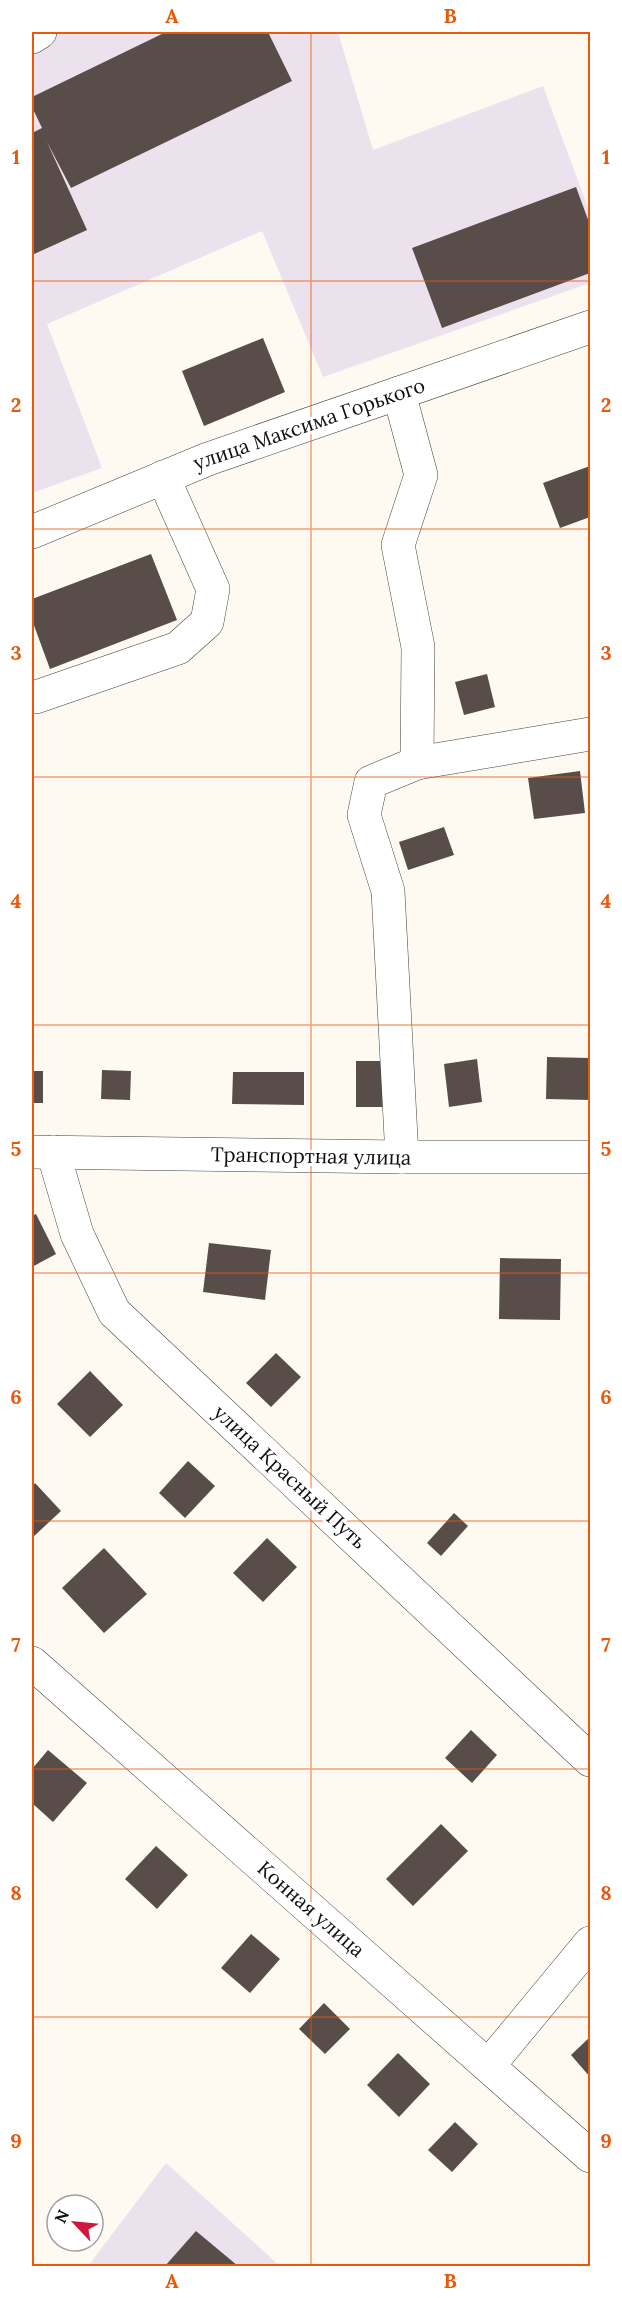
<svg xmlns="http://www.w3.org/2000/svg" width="622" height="2298" viewBox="0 0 622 2298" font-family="Lora,serif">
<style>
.industrial{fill:#ebe2ee}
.building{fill:#594d4a}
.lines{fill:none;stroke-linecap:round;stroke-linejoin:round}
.minor-casing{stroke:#424242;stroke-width:34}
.minor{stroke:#fff;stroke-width:33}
.grid{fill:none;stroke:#e8590c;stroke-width:1.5;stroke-opacity:0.55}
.labels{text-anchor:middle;stroke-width:6;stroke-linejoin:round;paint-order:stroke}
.street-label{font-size:20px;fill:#0f0f0f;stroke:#fff}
.neatline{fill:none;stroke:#e8590c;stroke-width:2}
.grid-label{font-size:20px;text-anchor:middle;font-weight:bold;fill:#e8590c}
</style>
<rect width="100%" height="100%" fill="#fffaf1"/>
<!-- industrial -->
<g class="industrial">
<path d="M32,32H338L373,150L543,86L590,213V283L323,377L262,231L47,324L102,468L32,493Z"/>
<path d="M166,2163L280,2266H88Z"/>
</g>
<!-- building -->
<g class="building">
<path d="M166,32H268L292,81L71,188L47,142L87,230L32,255V133L42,128L32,107V97Z"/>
<path d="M576,187L590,225V273L442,328L412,248Z"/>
<path d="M263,338L285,392L204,426L182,371Z"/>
<path d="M590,466V517L560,528L543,483Z"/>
<path d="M151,554L177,620L50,669L32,620V599Z"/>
<path d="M487,674L495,707L464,715L455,682Z"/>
<path d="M580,771L585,813L534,819L528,778Z"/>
<path d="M444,827L454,855L408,870L399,842Z"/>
<path d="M547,1057L590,1058V1100L546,1099Z"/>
<path d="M477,1059L482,1102L449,1107L444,1064Z"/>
<rect x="356" y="1061" width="34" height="46"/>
<path d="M102,1070L131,1071L130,1100L101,1099Z"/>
<rect x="32" y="1071" width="11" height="32"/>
<path d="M233,1072H304V1105L232,1104Z"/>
<path d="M36,1214L56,1254L32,1267V1216Z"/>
<path d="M209,1243L271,1250L265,1300L203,1292Z"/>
<path d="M500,1258L561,1259L560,1320L499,1319Z"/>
<path d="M276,1353L301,1377L271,1407L246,1383Z"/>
<path d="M90,1371L123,1405L90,1437L57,1404Z"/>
<path d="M188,1461L215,1486L185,1518L159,1493Z"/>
<path d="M35,1483L61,1511L32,1538V1487Z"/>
<path d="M454,1513L468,1526L441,1556L427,1543Z"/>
<path d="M267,1538L297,1567L263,1602L233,1573Z"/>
<path d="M104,1548L147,1594L104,1633L62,1588Z"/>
<path d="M471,1730L497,1755L472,1783L445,1758Z"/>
<path d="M48,1750L87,1783L53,1822L32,1803V1769Z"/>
<path d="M441,1824L468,1851L413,1906L386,1879Z"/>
<path d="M156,1846L188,1875L157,1909L125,1879Z"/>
<path d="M251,1934L280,1959L250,1993L221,1968Z"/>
<path d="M324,2003L350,2029L325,2054L299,2029Z"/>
<path d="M590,2037V2077L571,2055Z"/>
<path d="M398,2053L430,2084L399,2117L367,2085Z"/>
<path d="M455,2122L478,2144L452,2172L428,2150Z"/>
<path d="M196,2231L238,2266H165Z"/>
</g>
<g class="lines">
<defs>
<g id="minor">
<path d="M32,37L40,32"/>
<path d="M399,393L421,475L398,545L418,647L417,763L371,782L364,815L388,891L402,1157"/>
<path d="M32,532L208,459L590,327"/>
<path d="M32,697H36L178,648L207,622L213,589L163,477"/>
<path d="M417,763L590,734"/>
<path d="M32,1152L402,1157H590"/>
<path d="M53,1152L77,1234L114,1312L590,1760"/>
<path d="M32,1663L590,2156"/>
<path d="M489,2065L590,1943"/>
</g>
</defs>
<!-- minor casing -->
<use href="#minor" class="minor-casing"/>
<!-- minor -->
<use href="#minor" class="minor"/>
</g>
<!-- grid -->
<path class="grid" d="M311,32V2266M32,281H590M32,529H590M32,777H590M32,1025H590M32,1273H590M32,1521H590M32,1769H590M32,2017H590"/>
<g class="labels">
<!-- street labels -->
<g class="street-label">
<text transform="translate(309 424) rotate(-19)" y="7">улица Максима Горького</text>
<text transform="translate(311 1156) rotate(1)" y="7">Транспортная улица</text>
<text transform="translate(290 1477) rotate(43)" y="7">улица Красный Путь</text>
<text transform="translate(311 1909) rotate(41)" y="7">Конная улица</text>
</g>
</g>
<!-- border -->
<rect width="622" height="2298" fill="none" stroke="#ffffff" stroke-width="66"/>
<!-- north arrow -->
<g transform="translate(75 2223) rotate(296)"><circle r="28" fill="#ffffff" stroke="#9f9f9f" stroke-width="1.5"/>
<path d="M0-4.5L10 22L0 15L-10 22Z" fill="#cf173c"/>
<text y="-9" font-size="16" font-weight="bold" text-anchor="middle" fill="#0f0f0f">N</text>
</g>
<rect x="33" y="33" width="556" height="2232" class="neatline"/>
<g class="grid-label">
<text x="172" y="23">A</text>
<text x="450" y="23">B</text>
<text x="16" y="164">1</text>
<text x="606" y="164">1</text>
<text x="16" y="412">2</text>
<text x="606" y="412">2</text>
<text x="16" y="660">3</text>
<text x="606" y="660">3</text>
<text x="16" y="908">4</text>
<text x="606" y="908">4</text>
<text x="16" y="1156">5</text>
<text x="606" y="1156">5</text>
<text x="16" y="1404">6</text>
<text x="606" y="1404">6</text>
<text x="16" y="1652">7</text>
<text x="606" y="1652">7</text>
<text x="16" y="1900">8</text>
<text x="606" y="1900">8</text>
<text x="16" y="2148">9</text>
<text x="606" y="2148">9</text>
<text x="172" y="2288">A</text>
<text x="450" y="2288">B</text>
</g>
</svg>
